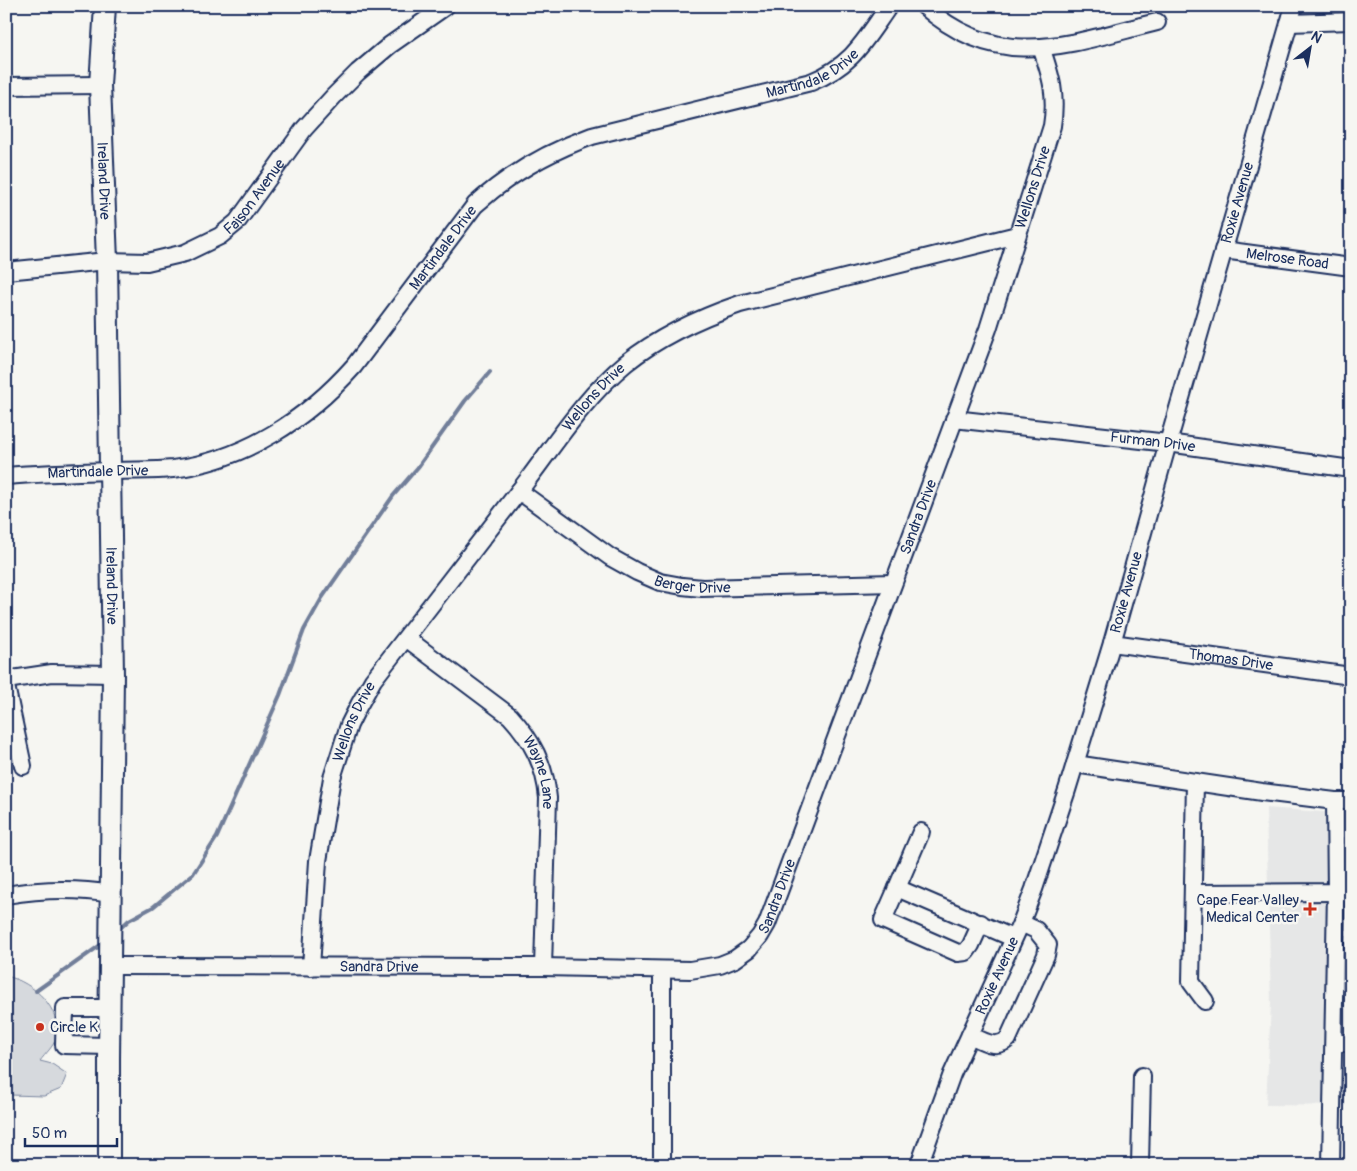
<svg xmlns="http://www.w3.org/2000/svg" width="1357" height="1171" viewBox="0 0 1357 1171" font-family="Pangolin,sans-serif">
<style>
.built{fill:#e6e7e7}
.green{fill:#d6d9dd;stroke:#78849e}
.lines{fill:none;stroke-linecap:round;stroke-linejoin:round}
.stream{stroke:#717e99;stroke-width:4}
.minor-casing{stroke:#1b2f5e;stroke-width:20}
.major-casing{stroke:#1b2f5e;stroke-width:24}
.minor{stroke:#f6f6f2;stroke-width:16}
.major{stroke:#f6f6f2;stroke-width:20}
.poi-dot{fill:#c8321e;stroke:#f6f6f2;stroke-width:2}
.labels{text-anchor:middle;stroke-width:5;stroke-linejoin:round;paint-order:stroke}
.street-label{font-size:15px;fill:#1b2f5e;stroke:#f6f6f2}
.poi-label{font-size:15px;fill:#1b2f5e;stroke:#f6f6f2;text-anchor:end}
</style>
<rect width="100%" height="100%" fill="#f6f6f2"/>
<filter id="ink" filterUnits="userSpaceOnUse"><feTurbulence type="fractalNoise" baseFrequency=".02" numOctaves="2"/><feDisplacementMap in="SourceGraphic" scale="10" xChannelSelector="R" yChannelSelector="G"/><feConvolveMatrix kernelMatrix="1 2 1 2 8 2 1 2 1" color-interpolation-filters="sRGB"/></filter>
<g filter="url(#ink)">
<!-- built -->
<path class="built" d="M1266,808L1351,814V1106L1266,1105L1271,1004Z"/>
<!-- green -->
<path class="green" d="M6,976C33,982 63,1009 56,1038C54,1046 45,1054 40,1061L52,1064L67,1074L61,1089L44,1096L10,1095L6,1099Z"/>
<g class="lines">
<!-- stream -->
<g class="stream">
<path d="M117,931L129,920L153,907L193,874L217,837L280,695L304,630L322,598L393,496L418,467L465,401L490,372"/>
<path d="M36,991L102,944"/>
</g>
<defs>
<g id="minor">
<path d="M924,6C1000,74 1071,43 1157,22"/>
<path d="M1289,23L1351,21"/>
<path d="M6,86L100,85"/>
<path id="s1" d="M1223,250L1351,267"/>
<path id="s2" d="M6,271L107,261L147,262L185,253L220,236L237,222L304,129L334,96L358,72L390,45L446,6"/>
<path id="s3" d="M954,419L1168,443L1351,469"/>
<path id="s4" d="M6,476C41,473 77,472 113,471C133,470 153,471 173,469C245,460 307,419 354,366L475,205C510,173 548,152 592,136L811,82C853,65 864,41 889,6"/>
<path id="s5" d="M519,491L610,557L637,572L660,582L682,586L702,588L893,583"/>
<path id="s6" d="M406,638L510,716C532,740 545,765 548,798L543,967"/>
<path id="s7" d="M1112,643L1351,676"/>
<path d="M6,680L52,673L113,674"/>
<path d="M6,686L23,766"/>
<path d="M1075,764L1262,792L1335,801H1351"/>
<path d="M1195,782L1191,982L1205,1001"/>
<path d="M897,888L921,832"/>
<path d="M1193,893L1336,892L1335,801"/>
<path d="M6,895C42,889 75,888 111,894"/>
<path d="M981,923L971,945L966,952L958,953L883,920L897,888L1013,938"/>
<path id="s8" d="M110,966L543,967L690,970L720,965L735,959L749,949L760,936L767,924L988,329L1052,126C1057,95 1051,76 1041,47"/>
<path id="s9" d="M311,967L318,861L332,778L349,725L359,705L373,680C424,614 475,548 526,482C557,441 586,396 626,363C660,336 699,318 740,304L1017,235"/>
<path d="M662,970V1165"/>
<path d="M970,1035C983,1041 996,1050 1008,1039L1046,955L1048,945L1036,930L1021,923"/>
<path d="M1334,1043H1351"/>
<path d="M109,1046L64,1045L65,1008H109"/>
<path id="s10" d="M919,1165L952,1074L1021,923L1034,889L1067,790L1112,643L1168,443L1294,6"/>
<path d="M1140,1165L1142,1076"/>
<path d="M1331,1165L1336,892H1351"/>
</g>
<g id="major">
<path id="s11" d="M105,6L100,85L107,261L113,674L109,1059V1165"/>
</g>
</defs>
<!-- minor casing -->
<use href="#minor" class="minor-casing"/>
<!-- major casing -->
<use href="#major" class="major-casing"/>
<!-- minor -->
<use href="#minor" class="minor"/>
<!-- major -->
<use href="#major" class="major"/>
</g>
</g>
<!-- markers -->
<g class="poi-dot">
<path d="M1307.5 901.5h5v5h5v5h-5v5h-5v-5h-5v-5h5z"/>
<circle cx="40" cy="1027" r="5"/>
</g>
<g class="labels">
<!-- street labels -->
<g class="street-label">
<text dy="5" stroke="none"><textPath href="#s4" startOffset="948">Martindale Drive</textPath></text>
<text dy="5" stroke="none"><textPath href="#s11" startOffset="175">Ireland Drive</textPath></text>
<text dy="5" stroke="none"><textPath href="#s8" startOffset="1458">Wellons Drive</textPath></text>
<text dy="5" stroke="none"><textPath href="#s2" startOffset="272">Faison Avenue</textPath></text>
<text dy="5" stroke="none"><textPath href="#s10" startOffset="1015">Roxie Avenue</textPath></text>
<text dy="5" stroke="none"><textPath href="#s4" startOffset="528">Martindale Drive</textPath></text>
<text dy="5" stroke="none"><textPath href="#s1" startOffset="65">Melrose Road</textPath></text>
<text dy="5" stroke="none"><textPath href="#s9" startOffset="656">Wellons Drive</textPath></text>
<text dy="5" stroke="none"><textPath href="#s3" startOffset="200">Furman Drive</textPath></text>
<text dy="5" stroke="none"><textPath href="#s4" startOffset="92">Martindale Drive</textPath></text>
<text dy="5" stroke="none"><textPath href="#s8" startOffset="1109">Sandra Drive</textPath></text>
<text dy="5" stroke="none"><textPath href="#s5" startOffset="201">Berger Drive</textPath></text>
<text dy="5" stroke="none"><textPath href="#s11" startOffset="580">Ireland Drive</textPath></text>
<text dy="5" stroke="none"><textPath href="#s10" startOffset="610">Roxie Avenue</textPath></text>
<text dy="5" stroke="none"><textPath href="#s7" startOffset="120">Thomas Drive</textPath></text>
<text dy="5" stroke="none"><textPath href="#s9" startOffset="251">Wellons Drive</textPath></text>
<text dy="5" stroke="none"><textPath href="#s6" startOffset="195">Wayne Lane</textPath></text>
<text dy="5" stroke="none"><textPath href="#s8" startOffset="704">Sandra Drive</textPath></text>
<text dy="5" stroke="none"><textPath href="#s8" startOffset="269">Sandra Drive</textPath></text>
<text dy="5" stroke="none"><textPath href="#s10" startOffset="205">Roxie Avenue</textPath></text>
</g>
<!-- poi labels -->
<g class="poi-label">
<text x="1299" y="905">Cape Fear Valley<tspan x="1299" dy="17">Medical Center</tspan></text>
<text x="50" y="1032" text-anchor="start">Circle K</text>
</g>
</g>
<!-- margin -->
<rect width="1357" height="1171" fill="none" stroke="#f6f6f2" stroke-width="25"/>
<rect x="12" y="12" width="1332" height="1146" fill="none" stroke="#1b2f5e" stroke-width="2" filter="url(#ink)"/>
<!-- north arrow -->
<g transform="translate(1310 48) rotate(31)" stroke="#f6f6f2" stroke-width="4" paint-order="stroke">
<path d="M0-4L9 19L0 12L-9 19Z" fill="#1b2f5e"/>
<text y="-8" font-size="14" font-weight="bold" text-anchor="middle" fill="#1b2f5e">N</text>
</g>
<!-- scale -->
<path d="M25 1138v8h92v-8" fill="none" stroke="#1b2f5e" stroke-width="2.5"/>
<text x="32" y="1138" font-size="15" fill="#1b2f5e" stroke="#f6f6f2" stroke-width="4" paint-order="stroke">50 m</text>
</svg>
